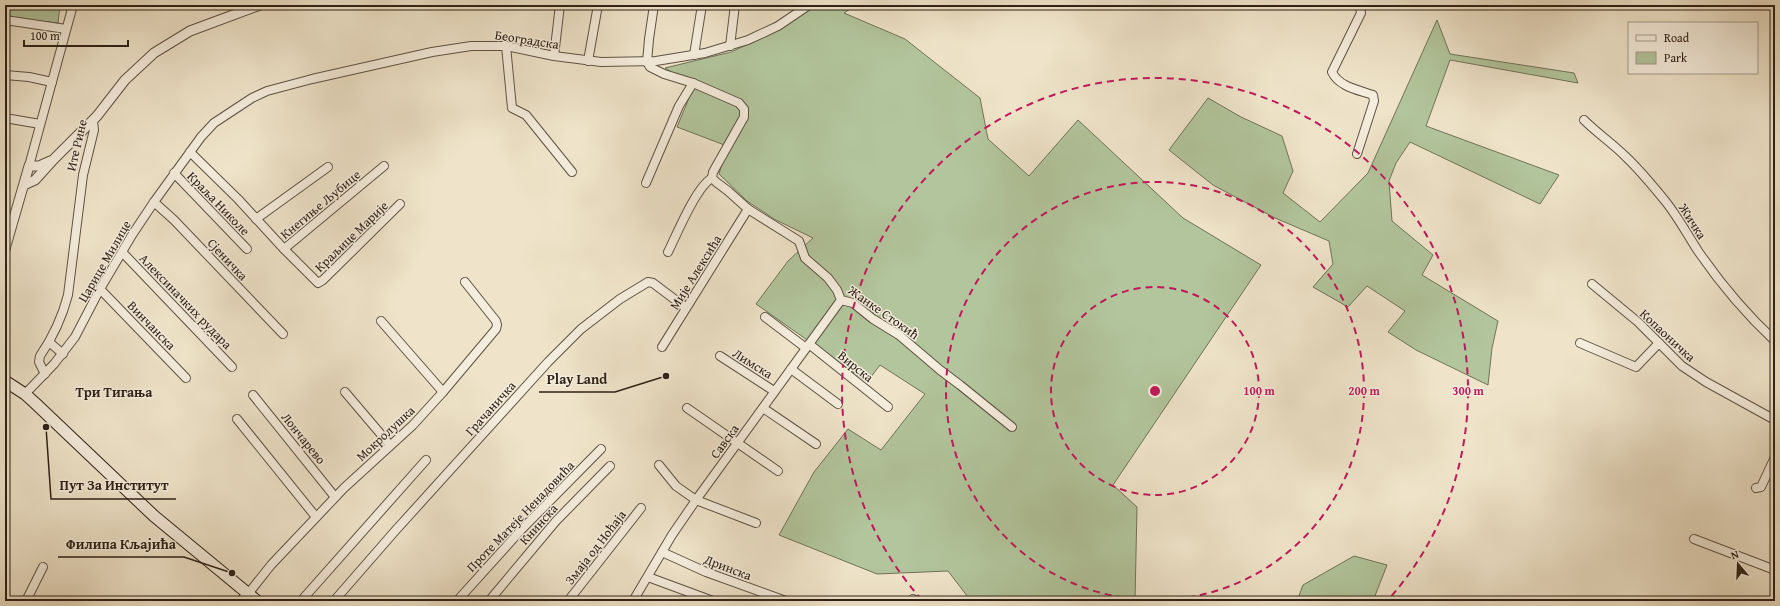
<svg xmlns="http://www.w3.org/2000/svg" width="1780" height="606" viewBox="0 0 1780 606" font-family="'Gentium Book Plus',serif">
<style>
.green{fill:#b2c59c;stroke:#70735a}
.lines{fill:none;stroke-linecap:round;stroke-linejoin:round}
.minor-casing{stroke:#5e5244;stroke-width:10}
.tertiary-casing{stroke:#5e5244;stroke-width:11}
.secondary-casing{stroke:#2e2117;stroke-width:13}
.minor{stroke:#f5eddd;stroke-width:8}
.tertiary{stroke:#f5eddd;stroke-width:9}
.secondary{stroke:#f5eddd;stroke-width:11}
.ring{fill:none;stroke:#c2185b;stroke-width:2;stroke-dasharray:7 5}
.labels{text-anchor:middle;stroke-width:3;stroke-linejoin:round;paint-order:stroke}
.street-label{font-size:13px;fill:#2e2117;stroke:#f5eddd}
.neighbourhood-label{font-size:14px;font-weight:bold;fill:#2e2117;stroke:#f5eddd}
.centre{fill:#c2185b;stroke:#f5eddd;stroke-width:2}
.ring-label{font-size:12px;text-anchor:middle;font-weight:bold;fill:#c2185b;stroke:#f5eddd;stroke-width:3;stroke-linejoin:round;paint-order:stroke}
.leader{fill:none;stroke:#2e2117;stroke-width:1.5}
.callout-dot{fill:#2e2117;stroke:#f5eddd;stroke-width:1.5}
.callout-label{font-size:14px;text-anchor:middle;font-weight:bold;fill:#2e2117;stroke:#f5eddd;stroke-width:3;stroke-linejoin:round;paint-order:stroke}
</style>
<rect width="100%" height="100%" fill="#efe4ca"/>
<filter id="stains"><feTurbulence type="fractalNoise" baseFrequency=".005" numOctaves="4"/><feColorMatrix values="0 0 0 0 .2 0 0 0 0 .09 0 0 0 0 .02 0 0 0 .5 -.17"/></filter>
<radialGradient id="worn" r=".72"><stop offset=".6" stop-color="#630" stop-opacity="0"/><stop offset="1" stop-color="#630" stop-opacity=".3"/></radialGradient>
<!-- green -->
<g class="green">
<path d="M5,5H60L58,23L5,18Z"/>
<path d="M815,5H856L844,13L905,39L980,98L988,139L1029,176L1078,120L1183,218L1261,265L1113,485L1137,507L1135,601H971L948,571L877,574L779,535L814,472L848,429L881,450L925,394L880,365L867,382L756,304L788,261L813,238L774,219L747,201L719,174L727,146L677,127L694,86L665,68L731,52L781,29Z"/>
<path d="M1437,20L1450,54L1574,73L1578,83L1450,60L1426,126L1559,175L1540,204L1410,142L1396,163L1389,181L1392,221L1433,255L1422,275L1498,321L1492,348L1488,385L1416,350L1388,332L1405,311L1367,286L1348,307L1313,287L1333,264L1329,241L1275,218L1213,185L1169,150L1208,98L1241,117L1282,136L1293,171L1283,193L1320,222L1368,173Z"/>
<path d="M1354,556L1387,565L1373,601H1297L1303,585Z"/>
</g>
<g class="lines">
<defs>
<g id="minor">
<path d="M654,5L649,39L647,62L650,67L664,74L693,83L739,103L744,109V117L713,172L712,178L716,182L728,191L748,209L799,241L805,258L828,278L837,290L841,300L853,303L873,319L899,335L940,370L960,385L1012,427"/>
<path d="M1357,5L1360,7L1361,13L1332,72C1339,87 1359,90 1373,95L1374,101L1357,154"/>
<path d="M5,20L66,29"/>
<path d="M506,46L512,108L526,115L572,172"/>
<path d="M730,46L735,5"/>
<path d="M694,55L702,5"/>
<path d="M554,56L560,5"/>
<path d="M588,61L598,5"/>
<path d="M5,75L29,77L52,82"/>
<path d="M5,118L40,124"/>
<path d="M1584,120C1597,133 1612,143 1625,156C1640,170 1653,186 1666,202C1678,217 1687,234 1698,251C1720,283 1746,314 1775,341"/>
<path d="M190,152L238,199L284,249L318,283L323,280L400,204"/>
<path d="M29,166L73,5"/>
<path d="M174,173L247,249"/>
<path d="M646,183L679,106L693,83"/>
<path d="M154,202L174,220L283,334"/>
<path d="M256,219L328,167"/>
<path d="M284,249L384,166"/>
<path d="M122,252L232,367"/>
<path d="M668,252C677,234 696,187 712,178"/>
<path d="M1592,284L1638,322L1682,366L1706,382L1775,420"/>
<path d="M100,289L186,378"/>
<path d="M765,317L806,348"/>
<path d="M381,321L443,392"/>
<path d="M49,342L63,354"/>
<path d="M1580,343L1636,367L1659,343"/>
<path d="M809,344L888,407"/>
<path d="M662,347L748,209"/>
<path d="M720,356L774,391"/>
<path d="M791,369L838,404"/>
<path d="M45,374L39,362L40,356C53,337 62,318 68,295L83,175L94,130L93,121"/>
<path d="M345,392L390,445"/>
<path d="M25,394L54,364L75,337L100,289L132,235L154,202L201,137L214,123L252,98L267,91L312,79L432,52L471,46H506L554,56L601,62L656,61L705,53L748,40L778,26L809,5"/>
<path d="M253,395L335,497"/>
<path d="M687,408L778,471"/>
<path d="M763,408L816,444"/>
<path d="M237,419L316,517"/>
<path d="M659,465L676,486L696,500L756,523"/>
<path d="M1756,488L1761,487L1775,457"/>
<path d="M1694,539L1775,570"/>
<path d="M662,552L706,572L786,601"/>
<path d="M648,577L713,601"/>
<path d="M248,594L271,565L344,488L413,425L443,392L496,329L497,325L496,321L465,282"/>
<path d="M26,601L43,567"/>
<path d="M301,601L426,460"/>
<path d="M334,601L395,531L548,362L581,329L620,299L648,282L653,283L686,308"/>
<path d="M457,601L521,530L601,449"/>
<path d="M489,601L556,521L610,466"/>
<path d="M568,601L641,508"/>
<path d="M633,601L672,535L696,500L841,300"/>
<path d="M912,601L913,599"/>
</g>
<g id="tertiary">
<path d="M24,185L35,180L54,159L97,116L125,80L154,53L190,31L260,5"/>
<path d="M5,249L29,166H39L50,161"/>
<path d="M241,601L248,594"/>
</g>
<path id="secondary" d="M5,381L25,394L35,403L154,516L257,601"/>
</defs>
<!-- minor casing -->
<use href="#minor" class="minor-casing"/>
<!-- tertiary casing -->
<use href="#tertiary" class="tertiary-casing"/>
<!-- secondary casing -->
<use href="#secondary" class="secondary-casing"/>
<!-- minor -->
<use href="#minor" class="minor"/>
<!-- tertiary -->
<use href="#tertiary" class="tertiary"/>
<!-- secondary -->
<use href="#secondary" class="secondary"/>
</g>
<!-- distance rings -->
<g class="ring">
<circle cx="1155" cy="391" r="104"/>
<circle cx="1155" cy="391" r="209"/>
<path d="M922 600A313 313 0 1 1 1388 600"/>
</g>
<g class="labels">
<!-- street labels -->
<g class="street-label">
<text transform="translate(527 39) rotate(9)" y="5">Београдска</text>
<text transform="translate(76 145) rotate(-77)" y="5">Ите Рине</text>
<text transform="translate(219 203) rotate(46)" y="5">Краља Николе</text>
<text transform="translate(320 204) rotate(-40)" y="5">Кнегиње Љубице</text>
<text transform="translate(1693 221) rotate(57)" y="5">Жичка</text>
<text transform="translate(351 236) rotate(-44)" y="5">Краљице Марије</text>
<text transform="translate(228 259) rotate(47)" y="5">Сјеничка</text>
<text transform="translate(104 261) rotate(-60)" y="5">Царице Милице</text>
<text transform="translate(695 272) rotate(-58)" y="5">Мије Алексића</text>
<text transform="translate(186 301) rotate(46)" y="5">Алексиначких рудара</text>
<text transform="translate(884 312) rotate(35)" y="5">Жанке Стокић</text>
<text transform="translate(152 325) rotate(46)" y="5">Винчанска</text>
<text transform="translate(1668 335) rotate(43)" y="5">Копаоничка</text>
<text transform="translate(753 363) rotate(32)" y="5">Лимска</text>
<text transform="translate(856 366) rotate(39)" y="5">Вирска</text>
<text transform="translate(490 408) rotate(-48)" y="5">Грачаничка</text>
<text transform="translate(385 433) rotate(-43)" y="5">Мокролушка</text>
<text transform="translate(304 438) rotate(51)" y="5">Лончарево</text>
<text transform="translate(724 441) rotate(-54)" y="5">Савска</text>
<text transform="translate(520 516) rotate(-46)" y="5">Проте Матеје Ненадовића</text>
<text transform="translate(538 524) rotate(-48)" y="5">Книнска</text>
<text transform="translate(595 547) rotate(-52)" y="5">Змаја од Ноћаја</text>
<text transform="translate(728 567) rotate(21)" y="5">Дринска</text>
</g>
<!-- neighbourhood labels -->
<g class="neighbourhood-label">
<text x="114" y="397">Три Тигања</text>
</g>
</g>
<circle cx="1155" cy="391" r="6" class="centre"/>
<g class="ring-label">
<text x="1259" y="395">100 m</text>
<text x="1364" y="395">200 m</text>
<text x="1468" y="395">300 m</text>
</g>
<!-- callouts -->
<path class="leader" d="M666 376L615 392H539M46 427L51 499H176M232 573L184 557H58"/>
<g class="callout-dot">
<circle cx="666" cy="376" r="4"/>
<circle cx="46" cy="427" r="4"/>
<circle cx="232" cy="573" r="4"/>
</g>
<g class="callout-label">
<text x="577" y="384">Play Land</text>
<text x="114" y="490">Пут За Институт</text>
<text x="121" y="549">Филипа Кљајића</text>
</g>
<!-- margin -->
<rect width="1780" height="606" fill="none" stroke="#efe4ca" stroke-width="20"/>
<rect x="6" y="6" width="1768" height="594" fill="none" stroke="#2e2117" stroke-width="2"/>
<rect x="10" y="10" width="1760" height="586" fill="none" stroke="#2e2117"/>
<!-- legend -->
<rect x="1628" y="22" width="130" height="52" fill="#f5eddd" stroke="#a59b8e"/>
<rect x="1636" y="35" width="20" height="6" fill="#f5eddd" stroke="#a59b8e"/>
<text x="1664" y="42" font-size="12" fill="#2e2117">Road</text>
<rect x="1636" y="52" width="20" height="12" fill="#b2c59c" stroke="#a59b8e"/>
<text x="1664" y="62" font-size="12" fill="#2e2117">Park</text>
<!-- north arrow -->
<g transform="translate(1738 564) rotate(341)" stroke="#f5eddd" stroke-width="3" paint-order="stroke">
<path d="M0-3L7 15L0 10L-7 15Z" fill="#2e2117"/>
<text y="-6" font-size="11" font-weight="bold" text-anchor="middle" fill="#2e2117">N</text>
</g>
<!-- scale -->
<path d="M24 40v6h104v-6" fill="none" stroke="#2e2117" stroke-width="2"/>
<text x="30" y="40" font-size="12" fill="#2e2117" stroke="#f5eddd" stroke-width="3" paint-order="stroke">100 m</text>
<rect width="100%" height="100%" filter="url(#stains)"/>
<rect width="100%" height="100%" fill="url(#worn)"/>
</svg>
